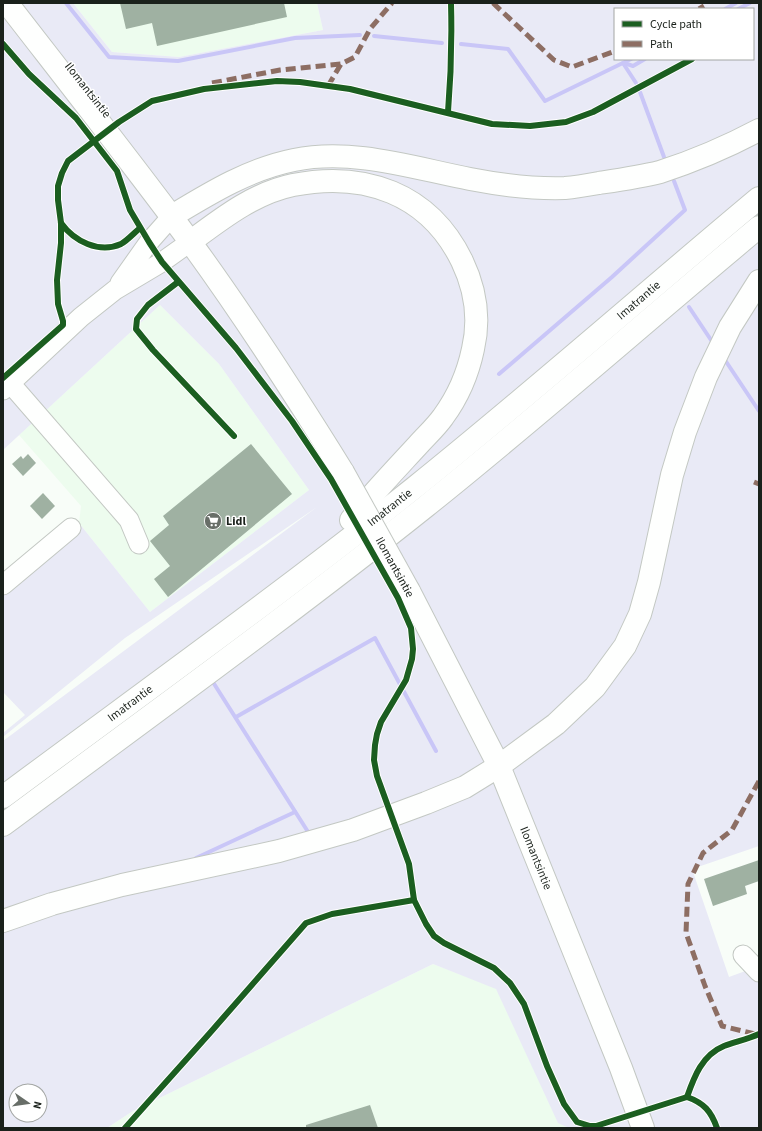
<svg xmlns="http://www.w3.org/2000/svg" width="762" height="1131" viewBox="0 0 762 1131" font-family="'Source Sans 3',sans-serif">
<style>
.built{fill:#edfcee}
.green{fill:#e9eaf6;fill-rule:evenodd}
.lines{fill:none;stroke-linecap:round;stroke-linejoin:round}
.stream{stroke:#c9c6f7;stroke-width:4}
.building{fill:#9fb1a2}
.minor-casing{stroke:#c3c8c3;stroke-width:21}
.major-casing{stroke:#c3c8c3;stroke-width:24}
.highway-casing{stroke:#c3c8c3;stroke-width:24}
.minor{stroke:#fefffe;stroke-width:19}
.major{stroke:#fefffe;stroke-width:22}
.highway{stroke:#fefffe;stroke-width:22}
.major-bridge-casing{stroke:#c3c8c3;stroke-width:24;stroke-linecap:butt}
.major-bridge{stroke:#fefffe;stroke-width:22}
.quiet{stroke:#8d6e63;stroke-width:5;stroke-dasharray:10 5;stroke-linecap:butt}
.cycleway-casing{stroke:#fff;stroke-width:8}
.cycleway{stroke:#1b5e20;stroke-width:6}
.labels{text-anchor:middle;stroke-width:3;stroke-linejoin:round;paint-order:stroke}
.street-label{font-size:12px;fill:#1a211b;stroke:#fff}
.poi-label{font-size:12px;font-weight:bold;fill:#1a211b;stroke:#fff;text-anchor:start}
</style>
<rect width="100%" height="100%" fill="#f8fdf8"/>
<!-- built -->
<g class="built">
<path d="M73,3H317L323,30L179,57L112,52Z"/>
<path d="M160,305L219,364L309,490L150,612L79,523L81,506L19,435Z"/>
<path d="M433,964L496,988L558,1122L569,1128H107L133,1111Z"/>
</g>
<!-- green -->
<g class="green">
<path d="M3,3L218,288L341,488V494L389,582L402,586L496,773L599,697L679,482L713,379L759,297V846L692,869L729,977L759,966V1128H569L558,1123L496,989L433,964L133,1111L107,1128H3V741L317,507L125,638L3,737V733L25,715L3,692V588L79,523L150,612L309,490L219,364L160,305L3,450ZM16,1091H40V1115H16Z"/>
<path d="M11,3H73L112,52L179,57L323,30L317,3H759V271L726,324L634,610L591,683L503,757L372,503L445,420L480,323L436,216L333,177L192,236ZM615,9H753V59H615Z"/>
<path d="M336,185L408,206L454,255L472,323L451,397L366,496L197,242L272,197Z"/>
</g>
<g class="lines">
<!-- stream -->
<g class="stream">
<path d="M66,3L109,57L178,61L295,38L360,35"/>
<path d="M725,9L736,3"/>
<path d="M738,9L750,3"/>
<path d="M374,36L442,43"/>
<path d="M461,44L508,49L545,101L631,59"/>
<path d="M623,63L636,83"/>
<path d="M624,63L633,66L645,59"/>
<path d="M640,92L664,157"/>
<path d="M689,307L713,343"/>
<path d="M723,357L759,411"/>
<path d="M499,374L612,277L685,210L674,181"/>
<path d="M211,679L310,835"/>
<path d="M236,717L375,638L436,751"/>
<path d="M196,858L295,812"/>
</g>
</g>
<!-- building -->
<g class="building">
<path d="M120,3H284L287,17L157,46L152,23L126,29Z"/>
<path d="M251,444L292,494L168,597L154,579L170,566L150,541L169,525L163,516Z"/>
<path d="M28,454L36,463L23,476L12,464L21,456L23,459Z"/>
<path d="M43,493L55,506L42,519L30,506Z"/>
<path d="M759,860V881L745,886L747,894L713,906L704,879Z"/>
<path d="M370,1105L378,1128H306V1125Z"/>
</g>
<g class="lines">
<defs>
<g id="minor">
<path d="M120,283L149,242L172,216"/>
<path d="M10,383L129,520L139,544"/>
<path d="M3,390L81,317L115,290L162,262L190,242"/>
<path d="M3,585L71,528"/>
<path d="M743,955L759,972"/>
</g>
<g id="major">
<path d="M7,3C62,74 117,144 171,216C233,298 289,385 343,472"/>
<path id="s1" d="M409,591L499,766L621,1068L643,1128"/>
</g>
<g id="highway">
<path d="M172,216C210,193 249,169 294,160C353,148 413,168 470,179C501,185 534,189 565,188C577,187 588,185 599,183C619,180 640,177 660,172C694,161 727,147 759,130"/>
<path d="M190,242C221,219 254,193 293,185C364,171 429,193 462,261C475,288 480,319 473,349C468,373 457,398 443,417C436,427 426,436 418,445C395,470 372,494 351,520"/>
<path id="s2" d="M3,797C140,695 280,595 414,488C531,394 644,294 759,198"/>
<path d="M3,825C144,720 287,617 425,507C539,416 647,320 759,227"/>
<path d="M3,921L52,904L122,885L279,851L353,830L426,803L465,787L499,766L556,724L595,687L625,646L640,614L649,582L672,475L685,432L706,377L730,327L759,281"/>
</g>
</defs>
<!-- minor casing -->
<use href="#minor" class="minor-casing"/>
<!-- major casing -->
<use href="#major" class="major-casing"/>
<!-- highway casing -->
<use href="#highway" class="highway-casing"/>
<!-- minor -->
<use href="#minor" class="minor"/>
<!-- major -->
<use href="#major" class="major"/>
<!-- highway -->
<use href="#highway" class="highway"/>
<defs>
<path id="major-bridge" d="M343,472L409,591"/>
</defs>
<!-- major-bridge casing -->
<use href="#major-bridge" class="major-bridge-casing"/>
<!-- major-bridge -->
<use href="#major-bridge" class="major-bridge"/>
<!-- quiet -->
<g class="quiet">
<path d="M493,3L554,60L572,67L615,51"/>
<path d="M699,9L704,6"/>
<path d="M212,83L280,70L341,64L355,57L370,29L392,3"/>
<path d="M328,86L341,64"/>
<path d="M754,482L759,484"/>
<path d="M755,1034L722,1026L705,986L686,933L688,884L703,853L732,830L759,781"/>
</g>
<defs>
<g id="cycleway">
<path d="M3,44L29,74L76,118L117,171L130,210L149,242L162,262L236,348L292,421L331,479L398,598L411,628L413,649L412,659L406,680L381,722L377,734L375,745L374,760L377,776L409,864L414,900L426,924L434,936L444,943L494,968L510,983L524,1004L547,1066L564,1104L577,1122L590,1126H596L687,1097C704,1103 711,1111 717,1128"/>
<path d="M448,112C451,76 452,40 451,3"/>
<path d="M61,223C74,241 99,254 121,244C128,240 134,233 140,228"/>
<path d="M178,282L148,305L137,319L136,329L153,350L234,436"/>
<path d="M3,378L63,325V321L58,304L57,280L61,243V223L58,200V186L62,173L68,161L119,122L152,101L204,89L277,81L300,82L350,89L492,124L530,126L566,122L593,112L692,59"/>
<path d="M687,1097C694,1077 702,1055 724,1046C735,1042 748,1039 759,1034"/>
<path d="M125,1128L209,1034L306,923L332,914L414,900"/>
</g>
</defs>
<!-- cycleway casing -->
<use href="#cycleway" class="cycleway-casing"/>
<!-- cycleway -->
<use href="#cycleway" class="cycleway"/>
</g>
<!-- icons -->
<defs>
<symbol id="supermarket-disc" viewBox="-11 -11 22 22"><circle r="9.5" fill="#686e68" stroke="#fff"/><path d="M-6-5.5h2.5l.6 2H6L4.5 2H-2.5L-4.4-4H-6ZM-1.5 3.2a1.3 1.3 0 1 0 .1 0ZM3 3.2a1.3 1.3 0 1 0 .1 0Z" fill="#fff"/></symbol>
</defs>
<g fill-rule="evenodd">
<use href="#supermarket-disc" x="203" y="511" width="20" height="20"/>
</g>
<g class="labels">
<!-- street labels -->
<g class="street-label">
<text transform="translate(88 90) rotate(52)" y="4">Ilomantsintie</text>
<text dy="4" stroke="none"><textPath href="#s2" startOffset="807">Imatrantie</textPath></text>
<text dy="4" stroke="none"><textPath href="#s2" startOffset="483">Imatrantie</textPath></text>
<text transform="translate(395 567) rotate(61)" y="4">Ilomantsintie</text>
<text dy="4" stroke="none"><textPath href="#s2" startOffset="158">Imatrantie</textPath></text>
<text dy="4" stroke="none"><textPath href="#s1" startOffset="296">Ilomantsintie</textPath></text>
</g>
<!-- poi labels -->
<g class="poi-label">
<text x="226" y="525">Lidl</text>
</g>
</g>
<!-- border -->
<rect width="762" height="1131" fill="none" stroke="#1a211b" stroke-width="8"/>
<!-- legend -->
<rect x="614" y="8" width="140" height="52" fill="#ffffff" stroke="#a3a6a4"/>
<rect x="622" y="21" width="20" height="6" fill="#1b5e20" stroke="#a3a6a4"/>
<text x="650" y="28" font-size="12" fill="#1a211b">Cycle path</text>
<rect x="622" y="41" width="20" height="6" fill="#8d6e63" stroke="#a3a6a4"/>
<text x="650" y="48" font-size="12" fill="#1a211b">Path</text>
<!-- north arrow -->
<g transform="translate(28 1103) rotate(103)"><circle r="19" fill="#ffffff" stroke="#a3a6a4"/>
<path d="M0-3L7 15L0 10L-7 15Z" fill="#686e68"/>
<text y="-6" font-size="11" font-weight="bold" text-anchor="middle" fill="#1a211b">N</text>
</g>
</svg>
